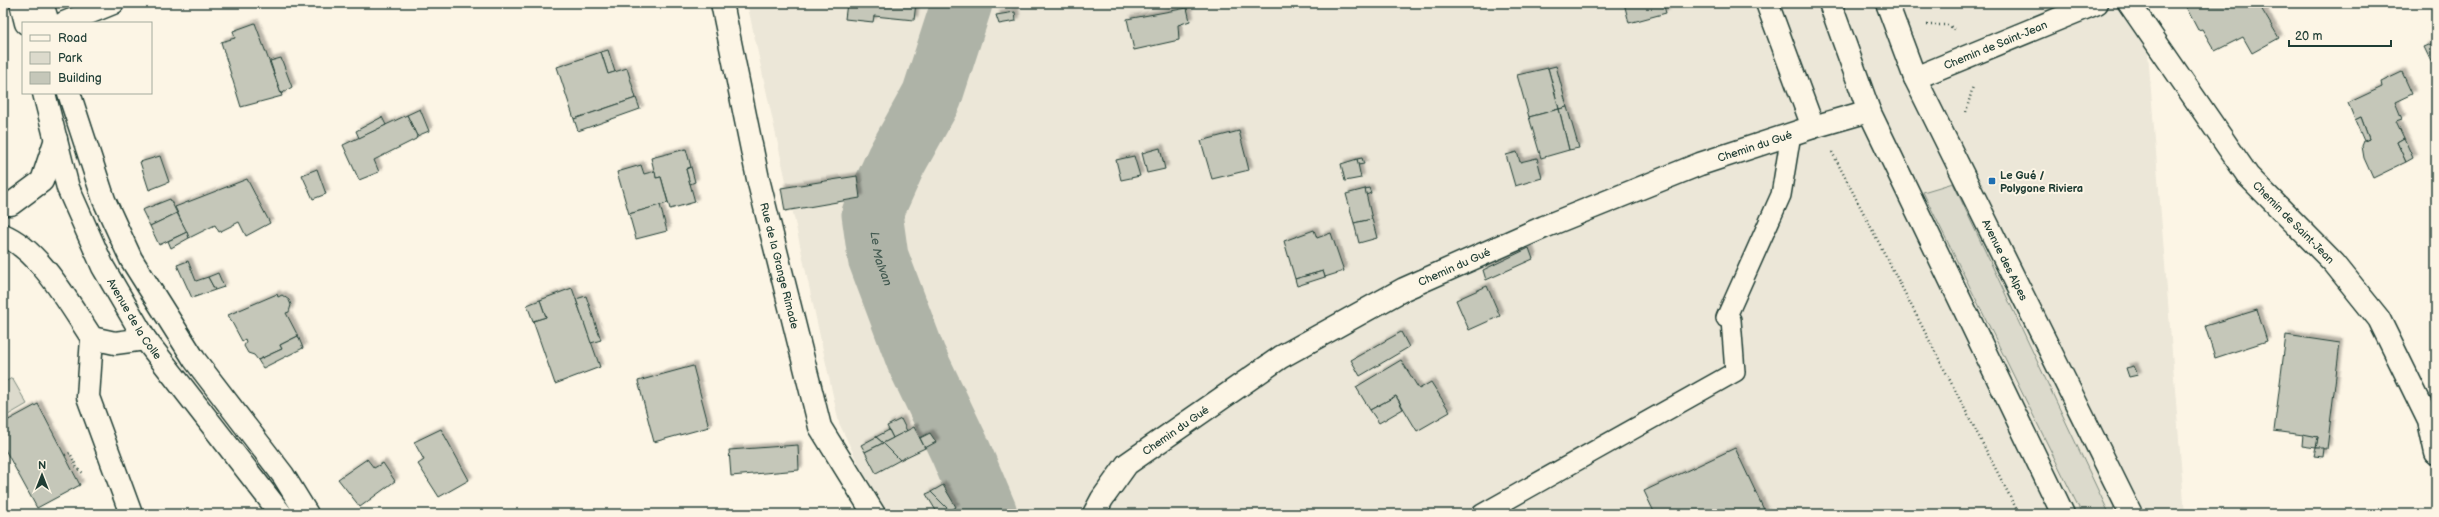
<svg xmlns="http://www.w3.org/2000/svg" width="2439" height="517" viewBox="0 0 2439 517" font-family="'Balsamiq Sans',sans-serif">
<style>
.built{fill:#ece7d8}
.green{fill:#dcdacc;stroke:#7e8c80}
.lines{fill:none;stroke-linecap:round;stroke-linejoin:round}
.river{stroke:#aeb3a7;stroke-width:61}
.building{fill:#c5c7b9;stroke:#1f3d34;filter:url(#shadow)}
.service-casing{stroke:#1f3d34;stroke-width:22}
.minor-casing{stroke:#1f3d34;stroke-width:25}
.secondary-casing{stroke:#1f3d34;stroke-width:25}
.primary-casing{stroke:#1f3d34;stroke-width:25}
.path{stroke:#1f3d34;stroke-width:2.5;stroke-dasharray:1 3;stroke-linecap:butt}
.service{stroke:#fcf5e5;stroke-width:19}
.minor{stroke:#fcf5e5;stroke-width:22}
.secondary{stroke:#fcf5e5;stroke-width:22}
.primary{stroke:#fcf5e5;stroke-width:22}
.poi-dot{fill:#1f6fb2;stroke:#fcf5e5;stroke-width:1.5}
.labels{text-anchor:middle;stroke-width:4;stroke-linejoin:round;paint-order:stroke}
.street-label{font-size:11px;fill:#1f3d34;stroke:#fcf5e5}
.poi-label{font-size:11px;font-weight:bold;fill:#1f3d34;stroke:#fcf5e5;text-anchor:start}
.water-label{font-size:12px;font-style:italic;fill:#435a51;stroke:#fcf5e5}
</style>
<defs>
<filter id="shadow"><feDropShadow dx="3.5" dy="-3.5" stdDeviation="1" flood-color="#0004"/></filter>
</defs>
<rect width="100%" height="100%" fill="#fcf5e5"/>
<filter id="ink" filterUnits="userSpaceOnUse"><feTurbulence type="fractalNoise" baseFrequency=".025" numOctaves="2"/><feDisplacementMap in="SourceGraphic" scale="8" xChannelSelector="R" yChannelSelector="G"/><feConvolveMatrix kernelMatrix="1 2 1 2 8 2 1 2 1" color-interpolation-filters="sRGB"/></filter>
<g filter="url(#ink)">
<!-- built -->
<path class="built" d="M747,3H2144L2185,514H882L839,423Z"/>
<!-- green -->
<g class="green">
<path d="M1953,183L2106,507L2110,514H2082L1923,192Z"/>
<path d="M12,378L27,404L3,418V383Z"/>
</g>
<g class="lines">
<!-- river -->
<path class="river" id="s1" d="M962,3L932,96L896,161L872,214L878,257L916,358L960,450L987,514"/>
</g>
<!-- building -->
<g class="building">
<path d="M847,3H916L914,20L874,16L873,22L845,19Z"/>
<path d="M1624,3H1663L1666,13L1629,23Z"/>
<path d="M2188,3H2258L2279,38L2252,53L2243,37L2215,51L2202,29L2198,30L2185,5Z"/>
<path d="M1187,8L1190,21L1178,25L1179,40L1134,50L1127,19Z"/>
<path d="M1015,12L1016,21L999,24L996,15Z"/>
<path d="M255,23L282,96L241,107L221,42L235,38L233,31Z"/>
<path d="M2436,42V72L2424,47Z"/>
<path d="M608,50L615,72L608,74L601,52Z"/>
<path d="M601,52L608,74L627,68L636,98L574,119L557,67Z"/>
<path d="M281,58L292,87L281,94L270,61Z"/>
<path d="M1556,66L1567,107L1559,109L1548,68Z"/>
<path d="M1548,68L1559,109L1529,117L1517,75Z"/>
<path d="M2402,72L2412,94L2395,102L2402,119L2396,121L2404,138L2397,142L2406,162L2373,178L2364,158L2362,146L2364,141L2369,139L2361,117L2355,120L2348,103L2382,87L2381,82Z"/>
<path d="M636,98L640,109L578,131L574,119Z"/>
<path d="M1567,107L1579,148L1569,150L1559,109Z"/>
<path d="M420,109L429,131L417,136L407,115Z"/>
<path d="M1559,109L1569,150L1541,158L1529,117Z"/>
<path d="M407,115L417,136L416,139L374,160L379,172L359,180L343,145Z"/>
<path d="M382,117L386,125L359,138L356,131Z"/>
<path d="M2361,117L2369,139L2364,141L2355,120Z"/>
<path d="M1239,131L1249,170L1212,179L1201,141Z"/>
<path d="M2404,138L2413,158L2406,162L2397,142Z"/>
<path d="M1160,148L1165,169L1147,173L1142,153Z"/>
<path d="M686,149L691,167L686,169L695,202L670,209L661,177L656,178L651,158Z"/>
<path d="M1517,152L1520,162L1537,158L1542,178L1515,186L1506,155Z"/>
<path d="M160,156L169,182L149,190L140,162Z"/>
<path d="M1134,156L1140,176L1121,180L1116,160Z"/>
<path d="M1362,158L1364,164L1358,165L1357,159Z"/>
<path d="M1357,159L1361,178L1345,181L1341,164Z"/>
<path d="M641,165L644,174L655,171L656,178L661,177L668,203L629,214L617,172Z"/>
<path d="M691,167L695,182L690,184L686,169Z"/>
<path d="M317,169L326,194L313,199L302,175Z"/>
<path d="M857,176L860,198L785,211L781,188Z"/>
<path d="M247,179L270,223L246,236L239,222L219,232L215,225L189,238L175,207Z"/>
<path d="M1369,188L1371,193L1366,195L1365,189Z"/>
<path d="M1365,189L1372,219L1354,223L1346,194Z"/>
<path d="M170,199L177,213L150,226L142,210Z"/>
<path d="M660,205L667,231L636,239L629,214Z"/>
<path d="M177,213L187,232L159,245L150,226Z"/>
<path d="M1372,219L1377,238L1359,243L1354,223Z"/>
<path d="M1314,230L1317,238L1331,233L1344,271L1325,277L1323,271L1295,279L1284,241Z"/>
<path d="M187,232L189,238L171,248L168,241Z"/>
<path d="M1529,248L1533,259L1486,280L1483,270Z"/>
<path d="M188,261L196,281L208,277L215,290L192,298L177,265Z"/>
<path d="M1323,271L1325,277L1297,286L1295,279Z"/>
<path d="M218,273L224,287L215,290L208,277Z"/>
<path d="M1487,286L1500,316L1469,330L1456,300Z"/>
<path d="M572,288L600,367L555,384L533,321L546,317L540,300Z"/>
<path d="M277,294L278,297L282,295L289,300L291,305L289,312L286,313L298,336L280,345L282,349L258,360L254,355L248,353L244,346L246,342L245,339L242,341L228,315Z"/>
<path d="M586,296L601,340L591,343L576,299Z"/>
<path d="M540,300L546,317L533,321L527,305Z"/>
<path d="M2257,310L2267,341L2215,358L2205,326Z"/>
<path d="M1401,332L1409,347L1360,376L1351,360Z"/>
<path d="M2286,335L2340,343L2327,449L2316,448L2318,437L2274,431Z"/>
<path d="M298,336L303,348L263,368L258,360L282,349L280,345Z"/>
<path d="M1401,360L1419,389L1431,382L1450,412L1417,431L1396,396L1370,410L1356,387Z"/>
<path d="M693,366L709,427L654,442L638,381Z"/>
<path d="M2134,366L2138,375L2129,377L2126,368Z"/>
<path d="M1396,396L1403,409L1379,423L1370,410Z"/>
<path d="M38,404L80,485L37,508L3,446V423Z"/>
<path d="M901,419L907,431L893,438L887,426Z"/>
<path d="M914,427L925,448L900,460L883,443Z"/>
<path d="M441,429L469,480L439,497L418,464L424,460L414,442Z"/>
<path d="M889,430L893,438L883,443L876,437Z"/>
<path d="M930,433L936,442L925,448L920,438Z"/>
<path d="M2303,434L2318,437L2316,448L2302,446Z"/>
<path d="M876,437L883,443L865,452L861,445Z"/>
<path d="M883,443L900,460L876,473L865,452Z"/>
<path d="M798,445L799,470L731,476L729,450Z"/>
<path d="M1735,448L1766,514H1655L1644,491Z"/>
<path d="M2316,448H2324L2323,457L2314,456Z"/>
<path d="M367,459L374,468L383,463L395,481L360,507L338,479Z"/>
<path d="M943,485L956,507L950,511L931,492Z"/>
<path d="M931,492L950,511L938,514L926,494Z"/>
</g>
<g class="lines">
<defs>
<path id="service" d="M1482,514L1735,372L1731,320L1726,318L1781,195L1791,134"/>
<g id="minor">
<path id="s2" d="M722,3L758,179L820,427L874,514"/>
<path d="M1767,3L1813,127"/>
<path id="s3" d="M2129,3L2248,176L2334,263L2379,319L2429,421L2436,453"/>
<path d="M64,23L113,3"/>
<path id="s4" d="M1915,78L2097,3"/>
<path d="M3,204H11L42,181L56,139"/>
<path d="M3,235C40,250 70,305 92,338L115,343L145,339"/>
<path d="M92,338L88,397L131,514"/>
<path id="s5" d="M1094,514L1102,499L1127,464L1281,357L1404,289L1544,227L1700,164L1813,127L1869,111"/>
</g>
<g id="secondary">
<path d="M21,3L26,23"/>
<path d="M42,3L48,23"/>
<path id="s6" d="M44,93L68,188L103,267L145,339L281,514"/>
<path d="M69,93L104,200L131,259L194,359L283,475L307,514"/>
</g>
<g id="primary">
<path d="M1830,3L1869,111L2063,514"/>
<path id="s7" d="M1887,3L1915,78L2131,514"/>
</g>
</defs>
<!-- service casing -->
<use href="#service" class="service-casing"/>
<!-- minor casing -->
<use href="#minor" class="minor-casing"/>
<!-- secondary casing -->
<use href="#secondary" class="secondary-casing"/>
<!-- primary casing -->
<use href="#primary" class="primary-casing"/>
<!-- path -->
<g class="path">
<path d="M1927,25H1948L1956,30"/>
<path d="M1966,112L1973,86"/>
<path d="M1832,152L2019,514"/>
<path d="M65,455L70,453L77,468L84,474"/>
</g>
<!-- service -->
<use href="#service" class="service"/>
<!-- minor -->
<use href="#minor" class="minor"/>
<!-- secondary -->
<use href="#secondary" class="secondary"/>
<!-- primary -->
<use href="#primary" class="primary"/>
</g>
</g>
<!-- markers -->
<rect class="poi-dot" x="1988" y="177" width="8" height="8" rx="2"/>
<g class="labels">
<!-- street labels -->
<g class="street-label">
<text dy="4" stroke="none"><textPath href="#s4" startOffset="87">Chemin de Saint-Jean</textPath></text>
<text dy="4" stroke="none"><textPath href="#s5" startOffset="767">Chemin du Gué</textPath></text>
<text dy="4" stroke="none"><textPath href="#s3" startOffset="275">Chemin de Saint-Jean</textPath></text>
<text dy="4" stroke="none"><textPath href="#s7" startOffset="283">Avenue des Alpes</textPath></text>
<text dy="4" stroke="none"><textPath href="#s2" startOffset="269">Rue de la Grange Rimade</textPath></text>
<text dy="4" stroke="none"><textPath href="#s5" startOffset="443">Chemin du Gué</textPath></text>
<text dy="4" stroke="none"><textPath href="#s6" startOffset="245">Avenue de la Colle</textPath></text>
<text dy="4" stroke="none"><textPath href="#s5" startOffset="119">Chemin du Gué</textPath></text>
</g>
<!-- poi labels -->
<g class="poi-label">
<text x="2000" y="179">Le Gué /<tspan x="2000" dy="13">Polygone Riviera</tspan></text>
</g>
<!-- water labels -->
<g class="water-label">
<text dy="4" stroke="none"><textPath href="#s1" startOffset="276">Le Malvan</textPath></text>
</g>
</g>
<!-- margin -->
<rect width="2439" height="517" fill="none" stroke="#fcf5e5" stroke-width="16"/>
<rect x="8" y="8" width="2423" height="501" fill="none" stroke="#1f3d34" stroke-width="1.5" filter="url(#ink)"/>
<!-- legend -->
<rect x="22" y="22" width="130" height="72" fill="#fcf5e5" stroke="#a4ab9e"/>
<rect x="30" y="35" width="20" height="6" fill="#fcf5e5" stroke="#a4ab9e"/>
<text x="58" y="42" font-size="12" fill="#1f3d34">Road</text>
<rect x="30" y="52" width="20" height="12" fill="#dcdacc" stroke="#a4ab9e"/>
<text x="58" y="62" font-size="12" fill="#1f3d34">Park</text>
<rect x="30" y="72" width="20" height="12" fill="#c5c7b9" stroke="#a4ab9e"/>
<text x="58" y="82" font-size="12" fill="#1f3d34">Building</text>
<!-- north arrow -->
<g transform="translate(42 475)" stroke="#fcf5e5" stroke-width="3" paint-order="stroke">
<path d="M0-3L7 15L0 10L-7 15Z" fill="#1f3d34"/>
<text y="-6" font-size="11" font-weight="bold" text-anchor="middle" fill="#1f3d34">N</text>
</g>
<!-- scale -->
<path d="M2289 40v6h102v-6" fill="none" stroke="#1f3d34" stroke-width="2"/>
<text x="2295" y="40" font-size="12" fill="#1f3d34" stroke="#fcf5e5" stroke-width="3" paint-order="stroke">20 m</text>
</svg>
